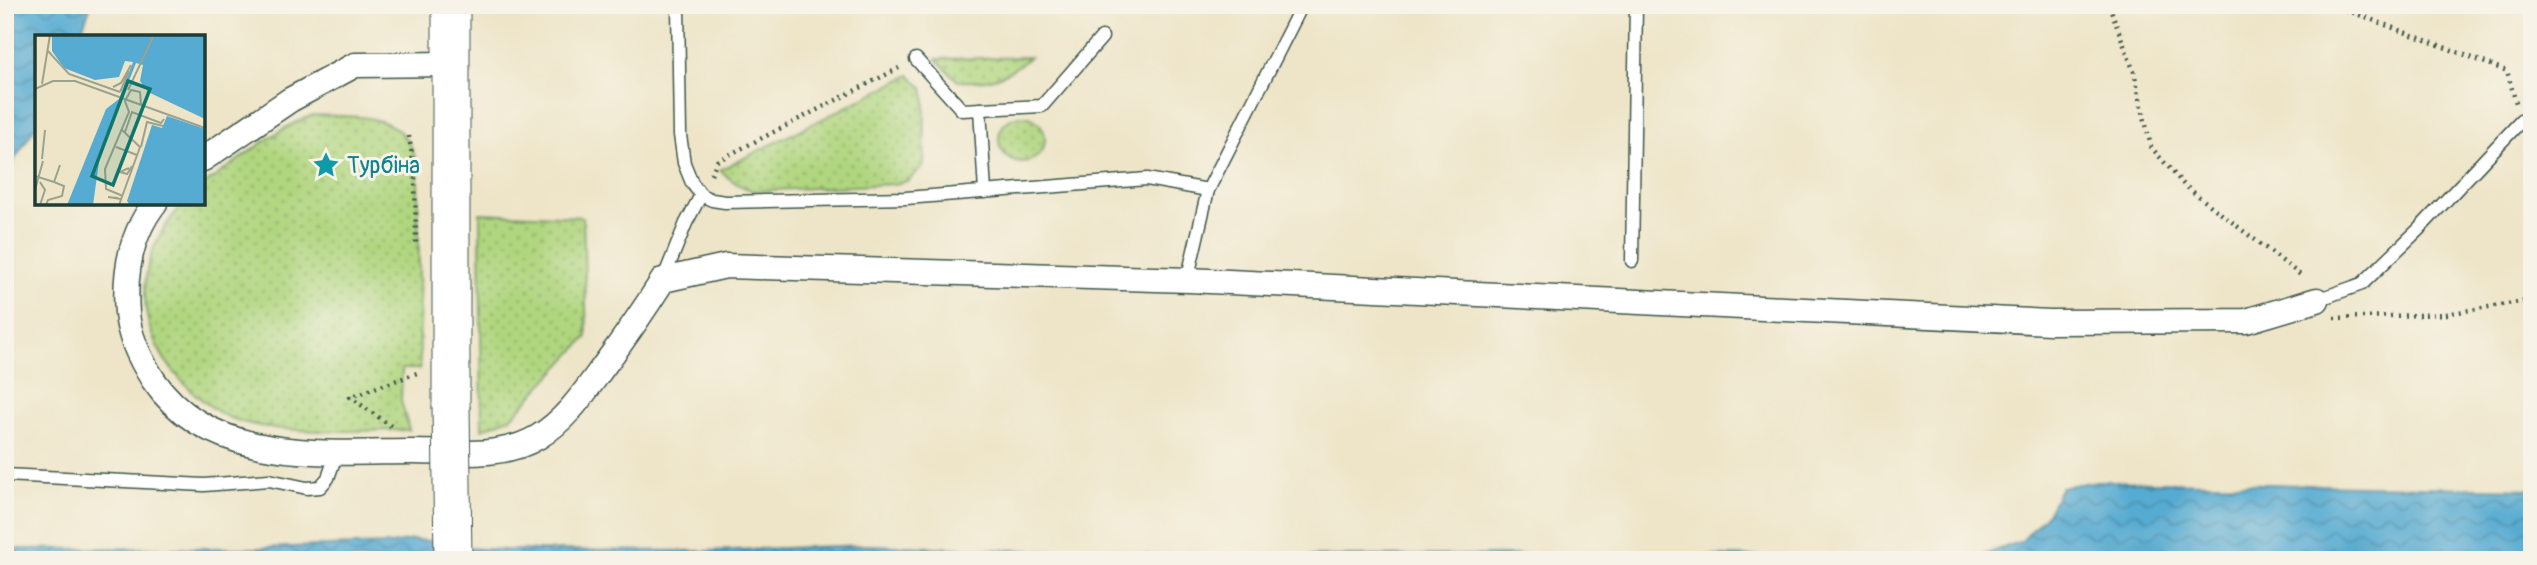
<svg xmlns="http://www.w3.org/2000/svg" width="2537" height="565" viewBox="0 0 2537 565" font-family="Pangolin,sans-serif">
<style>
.grass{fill:url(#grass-dots);stroke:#688a5a;stroke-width:2}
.water{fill:url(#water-waves);stroke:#3a7483;stroke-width:2}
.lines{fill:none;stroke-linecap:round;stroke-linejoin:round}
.lane-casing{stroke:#3e564a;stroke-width:15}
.street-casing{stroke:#3e564a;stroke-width:27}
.primary-casing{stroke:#3e564a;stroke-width:39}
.path{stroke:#3e564a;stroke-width:4.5;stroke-dasharray:2 5;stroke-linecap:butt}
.lane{stroke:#fff;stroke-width:12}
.street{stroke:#fff;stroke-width:24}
.primary{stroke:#fff;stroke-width:37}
.primary-bridge-casing{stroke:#3e564a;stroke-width:39;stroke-linecap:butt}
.primary-bridge{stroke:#fff;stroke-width:37}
.labels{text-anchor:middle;stroke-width:6;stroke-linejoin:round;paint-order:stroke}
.culture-label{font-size:23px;fill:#0d838f;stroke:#f7f3e8;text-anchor:start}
.inset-road{fill:none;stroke:#9ba28d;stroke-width:2}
.view{fill:#0f766e;fill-opacity:0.15;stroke:#0f766e;stroke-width:3.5}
.inset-edge{fill:none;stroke:#1f3d34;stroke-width:3.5}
</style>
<defs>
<pattern id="grass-dots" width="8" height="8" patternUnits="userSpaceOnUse" patternTransform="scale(1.75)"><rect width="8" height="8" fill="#b0d67f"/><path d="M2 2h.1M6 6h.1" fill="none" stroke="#8faf69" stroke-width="1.8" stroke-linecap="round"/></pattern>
<pattern id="water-waves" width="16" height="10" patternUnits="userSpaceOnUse" patternTransform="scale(1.75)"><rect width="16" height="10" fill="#56abd2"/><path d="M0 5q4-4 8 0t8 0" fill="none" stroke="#478cab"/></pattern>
</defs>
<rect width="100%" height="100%" fill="#f7f3e8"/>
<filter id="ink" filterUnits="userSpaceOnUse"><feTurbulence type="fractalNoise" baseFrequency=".0143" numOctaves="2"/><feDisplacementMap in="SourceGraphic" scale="14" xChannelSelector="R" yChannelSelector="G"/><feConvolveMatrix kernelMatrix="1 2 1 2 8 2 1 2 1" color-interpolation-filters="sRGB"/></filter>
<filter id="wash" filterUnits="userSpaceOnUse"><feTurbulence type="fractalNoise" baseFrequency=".00686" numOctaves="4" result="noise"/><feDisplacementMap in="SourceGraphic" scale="28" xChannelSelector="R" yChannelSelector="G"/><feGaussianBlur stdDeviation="1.57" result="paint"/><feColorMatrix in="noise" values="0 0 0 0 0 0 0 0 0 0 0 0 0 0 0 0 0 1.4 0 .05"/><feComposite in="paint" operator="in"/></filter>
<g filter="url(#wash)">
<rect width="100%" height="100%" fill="#eee5c8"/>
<!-- grass -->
<g class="grass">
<path d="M1030,57C1005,77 990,83 958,81L936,59Z"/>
<path d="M910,75L923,88L925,98L924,165L908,181L893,184L755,191C740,187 731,181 720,170Z"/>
<path d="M313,115C362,117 410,111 418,171L420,369H402L401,401L409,430C359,430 280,436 233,419C219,414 204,402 193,392C133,338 128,263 184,203H203V185C240,161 271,131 313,115Z"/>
<circle cx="1022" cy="139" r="23"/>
<path d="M480,213L583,217L587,337L512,417L482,429Z"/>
</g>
<!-- water -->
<g class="water">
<path d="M5,5H91L79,37H37V124L5,175Z"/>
<path d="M2097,481L2532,489V560H5V549L259,548L391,544L412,540L433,541L459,548L504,550L706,551L867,545L1221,557L1542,555L1975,558L2022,541L2047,514L2061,487Z"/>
</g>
</g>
<g filter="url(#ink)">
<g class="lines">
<defs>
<g id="lane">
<path d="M678,5L680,135L684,163L692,183L701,195L712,200L725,202L906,198L1147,179L1208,190"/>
<path d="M916,59L962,110L1042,106L1102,37"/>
<path d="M980,109L985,192"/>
<path d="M1632,261L1636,5"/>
<path d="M663,280L686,223L701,195"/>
<path d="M1189,280V272L1208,190L1302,5"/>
<path d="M2317,300L2362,284L2418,230L2521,121L2532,119"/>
<path d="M5,475L204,485L269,480L307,488L320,487L328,478L337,452"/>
</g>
<g id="street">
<path d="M203,159L290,100L355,65L453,64"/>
<path d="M155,203C130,235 124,274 127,313C129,338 141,361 154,381C212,465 324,452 413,452C454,452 502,459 538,437C566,420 584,393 603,367C624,339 644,310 663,280L726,266L1189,280L2050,322L2246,321L2317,300"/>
</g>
<path id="primary" d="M451,406V5"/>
</defs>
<!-- lane casing -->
<use href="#lane" class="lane-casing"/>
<!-- street casing -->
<use href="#street" class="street-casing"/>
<!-- primary casing -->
<use href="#primary" class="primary-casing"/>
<!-- path -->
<g class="path">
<path d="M2109,5L2134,72L2151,147L2184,185L2303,277"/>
<path d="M2333,5L2507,71L2516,103"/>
<path d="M409,136L415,174L416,247"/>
<path d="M711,174L717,161L899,68"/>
<path d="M2334,318L2446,314L2532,300"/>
<path d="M391,426L350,397L417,373"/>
</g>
<!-- lane -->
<use href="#lane" class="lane"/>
<!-- street -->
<use href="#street" class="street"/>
<!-- primary -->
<use href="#primary" class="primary"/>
<defs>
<path id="primary-bridge" d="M451,406L453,560"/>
</defs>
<!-- primary-bridge casing -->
<use href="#primary-bridge" class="primary-bridge-casing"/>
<!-- primary-bridge -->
<use href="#primary-bridge" class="primary-bridge"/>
</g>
</g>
<!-- icons -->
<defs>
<symbol id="sight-bare" viewBox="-9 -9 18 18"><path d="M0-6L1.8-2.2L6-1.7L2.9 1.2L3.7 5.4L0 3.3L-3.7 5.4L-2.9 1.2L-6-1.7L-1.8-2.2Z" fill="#0f9aa8" stroke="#f7f3e8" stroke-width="2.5" paint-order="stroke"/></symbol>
</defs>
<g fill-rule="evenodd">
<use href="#sight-bare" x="307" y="146" width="38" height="38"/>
</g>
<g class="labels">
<!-- culture labels -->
<g class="culture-label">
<text x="347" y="173">Турбіна</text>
</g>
</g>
<!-- overview -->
<g transform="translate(35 35)">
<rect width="170" height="170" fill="#eee5c8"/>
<path d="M17,0H170V84L113,57L105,46L108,30L101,28L65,120L58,170H32L71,74L84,64L98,27L90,26L84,42L60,45L29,33L17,16ZM132,81L170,94V170H95L92,166L117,90L127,93Z" fill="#56abd2"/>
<path class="inset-road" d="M12,15L34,39L85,57M7,49L15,0M78,52L86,48L96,30M0,54L18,46H40L170,93M93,55L119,0M85,57L94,36M90,97L97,77L126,88L129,84M81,112L102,120M106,112L112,87L128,91M7,124L10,95M94,133L85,137L92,139L97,131M0,141L19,147L25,130M5,147L10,155L5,170M0,155L8,126M88,161L71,154L70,134L94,77L90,66L96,55L105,57L106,70M83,163L73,162L86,164M11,170L13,165L27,161L29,151L19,147M84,170L105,112L87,95"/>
<path class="view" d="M93,46L115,54L78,150L57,141Z"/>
<rect width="170" height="170" class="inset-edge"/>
</g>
<!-- margin -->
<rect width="2537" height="565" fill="none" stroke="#f7f3e8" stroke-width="28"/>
</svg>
